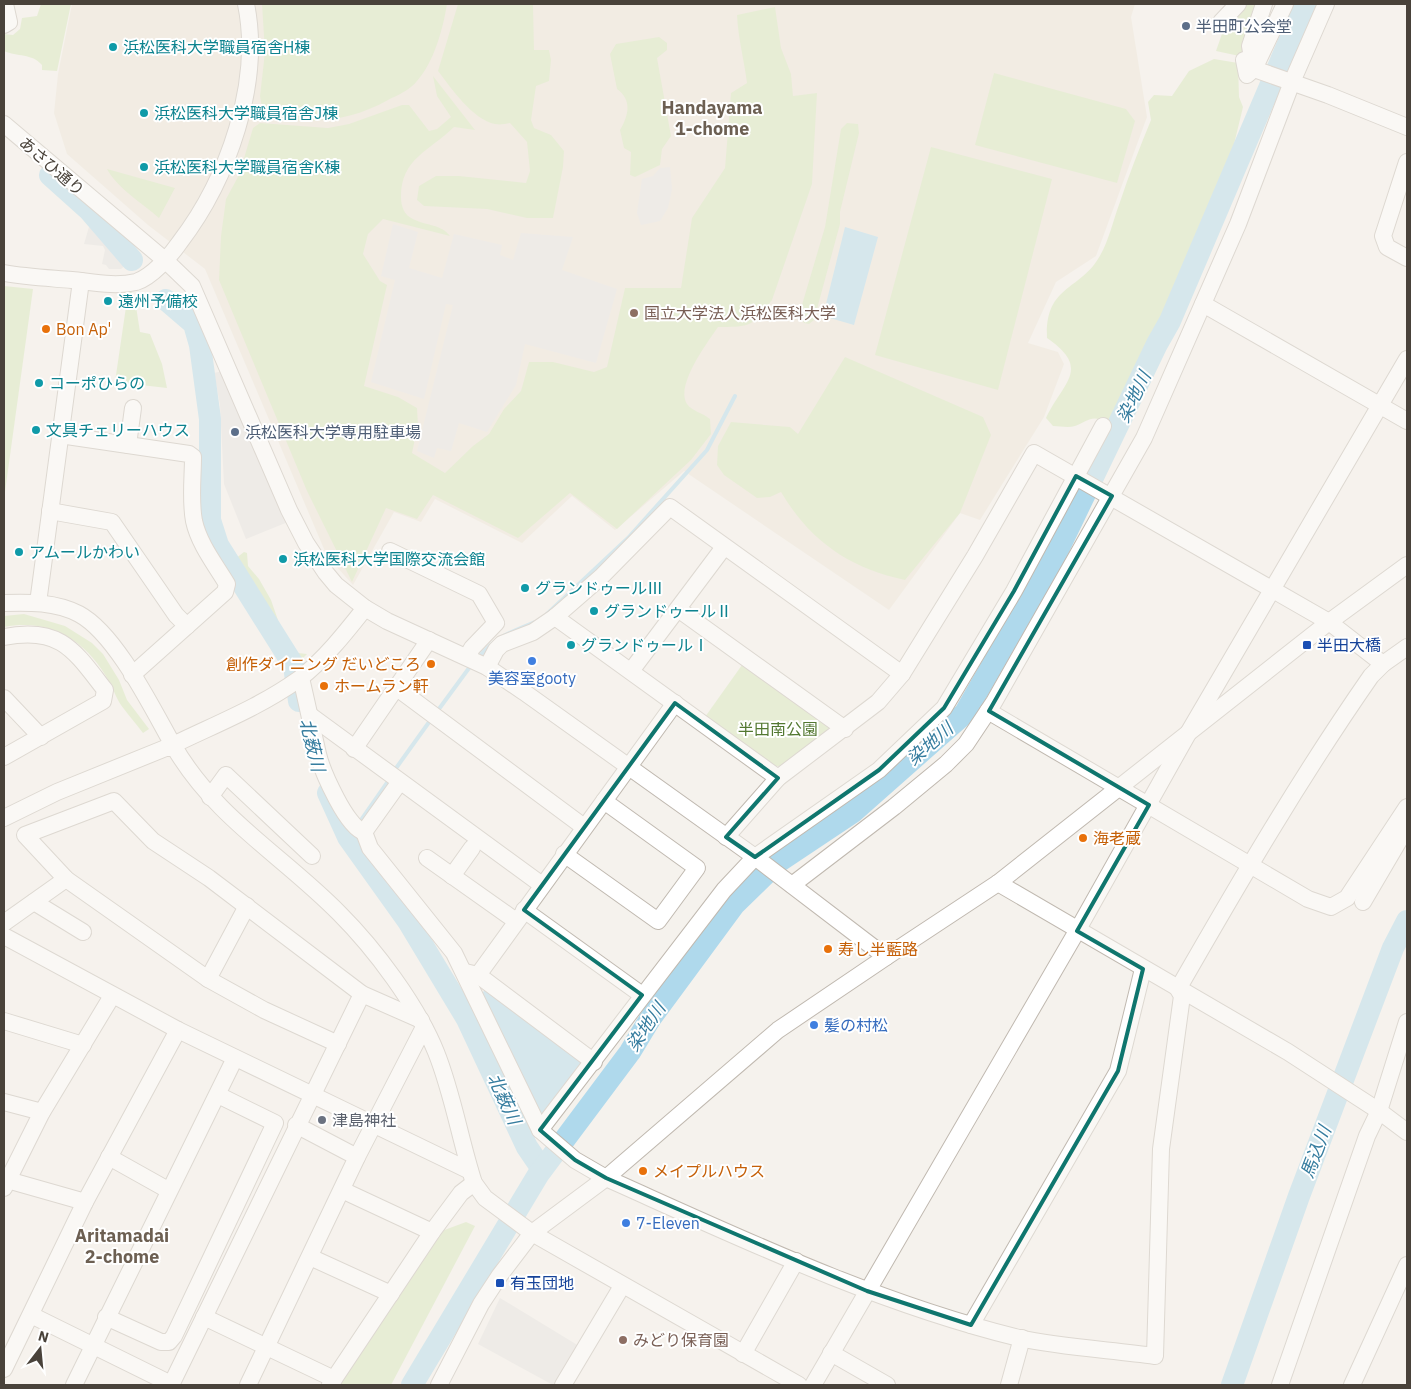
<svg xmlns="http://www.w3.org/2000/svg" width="1411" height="1389" viewBox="0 0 1411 1389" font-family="'IBM Plex Sans','Noto Sans JP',sans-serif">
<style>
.education{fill:#ede5d8}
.green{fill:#d6e6b9}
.parking{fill:#e5e2e0}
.water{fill:#afd9ec}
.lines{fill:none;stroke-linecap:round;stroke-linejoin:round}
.stream{stroke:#afd9ec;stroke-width:4}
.river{stroke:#afd9ec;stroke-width:22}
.minor-casing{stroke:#c0b9b0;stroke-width:18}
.minor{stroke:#fff;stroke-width:16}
.marked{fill:none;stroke:#0f766e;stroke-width:4;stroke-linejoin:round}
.service-dot{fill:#5c6f8a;stroke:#fff;stroke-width:2}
.culture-dot{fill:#0f9aa8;stroke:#fff;stroke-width:2}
.education-dot{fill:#8d6e63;stroke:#fff;stroke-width:2}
.food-dot{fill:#e8710a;stroke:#fff;stroke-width:2}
.transit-dot{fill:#1a4fb4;stroke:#fff;stroke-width:2}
.shop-dot{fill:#3f7fe0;stroke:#fff;stroke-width:2}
.worship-dot{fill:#6b7280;stroke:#fff;stroke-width:2}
.labels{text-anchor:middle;stroke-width:4;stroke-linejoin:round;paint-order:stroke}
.service-label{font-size:16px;fill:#4e5e75;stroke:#fff;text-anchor:start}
.culture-label{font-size:16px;fill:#0d838f;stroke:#fff;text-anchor:start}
.street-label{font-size:16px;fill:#49423a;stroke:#fff}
.education-label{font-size:16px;fill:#785e54;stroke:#fff;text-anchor:start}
.food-label{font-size:16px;fill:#c56008;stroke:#fff;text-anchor:start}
.transit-label{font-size:16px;fill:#164399;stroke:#fff;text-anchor:start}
.shop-label{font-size:16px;fill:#366cbe;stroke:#fff;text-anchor:start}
.park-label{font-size:16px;fill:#537831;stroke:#fff}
.worship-label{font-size:16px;fill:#5b616d;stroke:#fff;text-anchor:start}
.neighbourhood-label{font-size:18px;font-weight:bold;fill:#6c5f52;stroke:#fff}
.water-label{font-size:18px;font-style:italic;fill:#367d9f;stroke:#fff}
</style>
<rect width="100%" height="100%" fill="#f5f2ed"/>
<!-- education -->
<path class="education" d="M72,4H1135L1131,17L1147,117L1096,256L1056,282L1028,343L1058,352L1064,364L1044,417L980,520L960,513L889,610L684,471L615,530L572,496L522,543L435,499L421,522L394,512L353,585L327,556L205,269L148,225L67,154L54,113L58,74Z"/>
<!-- green -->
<g class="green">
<path d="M41,4H71L57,71L42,70V65C32,53 17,57 4,51V34L13,35L20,29L22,18L37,16Z"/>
<path d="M262,4H447C443,29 434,62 417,81C410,90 398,95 388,100C349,122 307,126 263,114L260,96L265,52Z"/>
<path d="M458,4H533L534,50H549L551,60L549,81L536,86L531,120L534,128L551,135L564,151L563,167L553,218H527L487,209L424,206L417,200L419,186L436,176H459L526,183L530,171L527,142L510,123C505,124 500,125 495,124C473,120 451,88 438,71Z"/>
<path d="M1242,4H1262L1244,57L1216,51L1224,28Z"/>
<path d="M775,7L781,48L791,74L793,96L817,93L812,184L772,300C752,327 751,327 718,327C707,343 675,386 687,404C692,411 703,413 710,419L711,434L691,460L617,529L570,493L518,538L433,495L417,519L386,508L352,582L307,491L219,280L221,236L226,199L239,175L253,128L260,123L328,128L349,124L402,105H409L429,131L437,129L451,117L437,96L433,76L475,130L454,127C430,151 401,158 401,197C401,206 404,215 413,219C427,226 441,224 450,236L383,219L368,234L363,254L380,281L387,285L364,386L398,397L417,408L418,425L412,453L445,473L473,446L489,434L504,409L521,391L529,362H553L594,372L607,367L625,288H681L692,218L725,168L731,93L747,83C744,60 738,38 737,15Z"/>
<path d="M659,37L667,43V50L657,58L671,136L662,149L660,165L635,177L630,175L631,152L624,148L620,130C629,115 632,100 617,89L610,54L616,44Z"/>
<path d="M1214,59L1238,63L1239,97L1243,107L1228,169L1166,319L1150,346L1114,422L1105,423C1094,413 1086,422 1075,426C1068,428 1060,426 1053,426L1046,418C1063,382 1092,369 1047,338C1045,286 1078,291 1098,259C1109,242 1113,220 1120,202C1129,174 1140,147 1151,120L1148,102L1154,95L1172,96L1189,71Z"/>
<path d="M994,73L1126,109L1135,121L1117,183L975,145Z"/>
<path d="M847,123L858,124L859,133L840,212V224L814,320L809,324L804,323L799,315L825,227L841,129Z"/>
<path d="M931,147L1052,179L998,390L875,355Z"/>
<path d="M107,169L175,188L159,218C142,203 117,188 107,169Z"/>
<path d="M4,286L33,289L4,499Z"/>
<path d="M129,287L135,300L140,332L150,334L162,364L167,388L115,382L127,300L122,289Z"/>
<path d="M189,298L203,325L197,328L196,321L168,299Z"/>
<path d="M204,346L208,347C213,356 210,367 211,378C214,405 222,432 219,460L213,461L211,406Z"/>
<path d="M845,357L983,417L991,435L960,513L905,580C849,568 810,541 781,492L770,497L757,498L724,475L717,465L718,446L731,422L790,427L798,434Z"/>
<path d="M244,552L247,553L248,566L259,579L271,600L280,626L298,653L307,654L298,663L235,559Z"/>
<path d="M24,614L65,626L92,643L103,654L119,680L127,700L149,729L143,733C137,725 130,717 124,709C117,701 114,690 109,681C86,641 52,618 4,627V616Z"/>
<path d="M742,665L829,724L828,732L782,766H775L705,717Z"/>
<path d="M466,1222L475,1226L391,1385H339L439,1232Z"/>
</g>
<!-- parking -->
<g class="parking">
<path d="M670,167L672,189L668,208L660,221L641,225L637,213L642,179L653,176L660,168Z"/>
<path d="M91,220L128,263L121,269H109L106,265L102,264L105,250L103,246L84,244Z"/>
<path d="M393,224L418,232L409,268L442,278L454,234L502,245L500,255L513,260L521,233L573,237L562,270L617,289L596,363L525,344L516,385L487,432L459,423L451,451L437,448L434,458L417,451L453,305L446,304L424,399L371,382L395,280L381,276Z"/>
<path d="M223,371L288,522L246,539L224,484L220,405L214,373Z"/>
<path d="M500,1298L579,1346L557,1385H553L478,1344Z"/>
</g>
<!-- water -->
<g class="water">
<path d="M845,227L878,237L854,325L823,316Z"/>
<path d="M486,989L584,1063L542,1114L479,996Z"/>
</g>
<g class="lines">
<!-- stream -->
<g class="stream">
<path d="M547,614L628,538L707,450L735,396"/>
<path d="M477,659C498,635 507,634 535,622"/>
<path d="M436,713L472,664"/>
<path d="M394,771L432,718"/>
<path d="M359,823L389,780"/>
</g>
<!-- river -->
<g class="river">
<path d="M50,175L89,210L132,260"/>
<path d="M166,300L194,324L200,345L210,419V520L218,545L294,666L299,701"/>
<path d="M328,793L348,837L408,921L467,1019L527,1147L542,1169"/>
<path d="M412,1385L538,1175L630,1052L650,1019L734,905L778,862L853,812L965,713L1056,554L1157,344L1170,321L1305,4"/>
<path d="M1232,1385L1299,1196L1393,948L1407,921"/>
</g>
<defs>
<g id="minor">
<path d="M1221,22L1238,4"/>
<path d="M4,25L9,22L5,4"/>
<path d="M1244,60L1247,75L1254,69L1285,4"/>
<path d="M1254,69L1328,95L1407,127"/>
<path d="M1254,69L1250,46L1264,4"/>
<path d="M4,124L166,261L192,286L289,510L306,543L326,573L336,585L365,608L387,621L487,667L524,692L755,857L886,957L998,883L1329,622L1407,565"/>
<path d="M1407,162L1383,236L1387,247L1407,258"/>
<path d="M4,273C26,277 49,278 72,280C92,282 115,287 136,282C152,277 171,255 180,242C228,179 262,83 246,4"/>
<path d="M1203,304L1407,421"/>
<path d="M60,435L189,454L193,457C193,478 190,500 194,521C199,544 215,564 227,584L225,592L132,675"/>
<path d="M128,445L133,408"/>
<path d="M50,511L112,522L176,615L187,626"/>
<path d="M390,551L479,594L496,623L472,648L467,657"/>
<path d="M4,603C29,602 56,602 79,614C116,634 152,708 173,745C216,724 260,707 299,679C324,660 346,632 365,608"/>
<path d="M38,603L81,281"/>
<path d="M678,609L845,729"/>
<path d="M555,617L778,778"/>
<path d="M4,637C60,626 74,650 105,690L103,701L4,757"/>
<path d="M487,667L496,650L502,644L533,632L555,617L601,577L670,507L902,674"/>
<path d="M631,671L724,547"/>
<path d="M301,678C307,703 312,728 318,754C322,771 347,828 364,832"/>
<path d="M397,688L584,827"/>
<path d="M4,698L41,737"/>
<path d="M988,711L1308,899L1331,907L1347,898L1407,807"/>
<path d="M311,716L542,885"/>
<path d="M354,749L429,640"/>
<path d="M210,797L226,775L312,856"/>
<path d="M4,818L57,792L173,745C215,818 282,855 339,913C375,949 417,1005 436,1052C453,1094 460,1140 474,1183L485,1198L532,1233L799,1385"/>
<path d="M364,832L370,848L454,953L540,1130L575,1160L606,1178C740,1238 876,1303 1019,1338C1060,1347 1112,1350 1155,1356L1161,1149L1182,996L1178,989C1240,881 1300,778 1371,676L1383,664L1407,647"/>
<path d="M364,832L399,783"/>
<path d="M726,837L778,778L878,702L902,674L975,556L1034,453L1329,622L1383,664"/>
<path d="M564,854L658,921L697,868L604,801"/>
<path d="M427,858L516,921"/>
<path d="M452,876L472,848"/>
<path d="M998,883L1288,1052L1379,1111L1407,1132"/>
<path d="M792,885L894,807L946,764L966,744L994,702L1144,438L1238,224L1292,82L1326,4"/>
<path d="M34,902L83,932"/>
<path d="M1363,902L1407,827"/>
<path d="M524,910L642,995"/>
<path d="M4,923L66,879"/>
<path d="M4,936L178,1030L470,1171"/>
<path d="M465,972L478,975L675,703"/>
<path d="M478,975L594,1062"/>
<path d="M208,979L247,906"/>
<path d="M4,1021L83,1045"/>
<path d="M338,1044L264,1010L208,979L66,879L25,835L114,801L153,841L209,878L362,994L421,1020"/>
<path d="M4,1102L42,1112"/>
<path d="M296,1125L357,1157"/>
<path d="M540,1130L724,890L755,857L879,770L944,708L1014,591L1103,426"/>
<path d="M109,1157L168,1190"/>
<path d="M4,1179L85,1202"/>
<path d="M4,1188L42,1112L112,996"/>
<path d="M342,1190L432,1232"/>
<path d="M310,1257L391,1294"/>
<path d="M31,1315L171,1384"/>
<path d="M106,1317L161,1342H169L174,1336L275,1123L218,1095"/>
<path d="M204,1317L334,1379"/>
<path d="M971,1325L1118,1071L1143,969"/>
<path d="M831,1353L887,1385"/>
<path d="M743,1354L796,1261"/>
<path d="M4,1369L85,1202L178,1030"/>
<path d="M74,1385L235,1058"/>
<path d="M171,1385L362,994"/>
<path d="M248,1385L357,1157L424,1027"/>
<path d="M330,1385L432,1232L461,1193L474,1183"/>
<path d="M439,1385L481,1304L500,1275L532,1233L606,1178L778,1030L886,957"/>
<path d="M563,1385L622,1286"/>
<path d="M813,1385L1077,931L1190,730L1407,359"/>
<path d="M1009,1385L1022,1338"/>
<path d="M1280,1385L1367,1136L1379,1111L1407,1022"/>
<path d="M1352,1385L1407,1265"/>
</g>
</defs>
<!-- minor casing -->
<use href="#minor" class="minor-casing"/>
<!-- minor -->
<use href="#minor" class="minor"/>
</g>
<!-- marked area -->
<path d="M0 0H1411V1389H0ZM1076,476L1112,496L989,711L1149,805L1077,931L1143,969L1118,1071L971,1325L867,1291L606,1178L575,1160L540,1130L642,995L524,910L675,703L778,778L726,837L755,857L879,770L944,708L1014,591Z" fill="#f5f2ed" fill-opacity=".55" fill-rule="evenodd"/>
<path class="marked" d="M1076,476L1112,496L989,711L1149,805L1077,931L1143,969L1118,1071L971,1325L867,1291L606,1178L575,1160L540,1130L642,995L524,910L675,703L778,778L726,837L755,857L879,770L944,708L1014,591Z"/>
<!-- markers -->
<g class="service-dot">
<circle cx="1186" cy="26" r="5"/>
<circle cx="235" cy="432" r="5"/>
</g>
<g class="culture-dot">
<circle cx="113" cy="47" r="5"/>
<circle cx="144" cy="113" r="5"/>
<circle cx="144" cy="167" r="5"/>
<circle cx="108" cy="301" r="5"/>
<circle cx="39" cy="383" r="5"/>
<circle cx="36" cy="430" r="5"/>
<circle cx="19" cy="552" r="5"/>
<circle cx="283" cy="559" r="5"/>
<circle cx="525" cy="588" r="5"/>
<circle cx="594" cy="611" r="5"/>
<circle cx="571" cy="645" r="5"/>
</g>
<g class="education-dot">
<circle cx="634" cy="313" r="5"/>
<circle cx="623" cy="1340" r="5"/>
</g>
<g class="food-dot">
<circle cx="46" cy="329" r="5"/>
<circle cx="431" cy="664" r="5"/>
<circle cx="324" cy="686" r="5"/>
<circle cx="1083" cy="838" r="5"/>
<circle cx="828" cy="949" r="5"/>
<circle cx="643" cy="1171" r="5"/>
</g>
<g class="transit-dot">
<rect x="1302" y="640" width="10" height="10" rx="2.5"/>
<rect x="495" y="1278" width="10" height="10" rx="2.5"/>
</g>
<g class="shop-dot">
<circle cx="532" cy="661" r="5"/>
<circle cx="814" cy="1025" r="5"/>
<circle cx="626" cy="1223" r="5"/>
</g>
<circle class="worship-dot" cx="322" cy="1120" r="5"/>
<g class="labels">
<!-- service labels -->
<g class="service-label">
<text x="1196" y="32">半田町公会堂</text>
<text x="245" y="438">浜松医科大学専用駐車場</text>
</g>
<!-- culture labels -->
<g class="culture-label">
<text x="123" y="53">浜松医科大学職員宿舎H棟</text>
<text x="154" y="119">浜松医科大学職員宿舎J棟</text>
<text x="154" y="173">浜松医科大学職員宿舎K棟</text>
<text x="118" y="307">遠州予備校</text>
<text x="49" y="389">コーポひらの</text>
<text x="46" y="436">文具チェリーハウス</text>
<text x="29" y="558">アムールかわい</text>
<text x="293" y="565">浜松医科大学国際交流会館</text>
<text x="535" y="594">グランドゥールⅢ</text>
<text x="604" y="617">グランドゥールⅡ</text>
<text x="581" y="651">グランドゥールⅠ</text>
</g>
<!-- street labels -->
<g class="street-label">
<text transform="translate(52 166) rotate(41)" y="6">あさひ通り</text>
</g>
<!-- education labels -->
<g class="education-label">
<text x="644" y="319">国立大学法人浜松医科大学</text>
<text x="633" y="1346">みどり保育園</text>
</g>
<!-- food labels -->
<g class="food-label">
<text x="56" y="335">Bon Ap'</text>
<text x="421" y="670" text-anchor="end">創作ダイニング だいどころ</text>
<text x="334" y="692">ホームラン軒</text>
<text x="1093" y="844">海老蔵</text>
<text x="838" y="955">寿し半藍路</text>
<text x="653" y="1177">メイプルハウス</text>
</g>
<!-- transit labels -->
<g class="transit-label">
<text x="1317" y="651">半田大橋</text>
<text x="510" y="1289">有玉団地</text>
</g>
<!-- shop labels -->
<g class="shop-label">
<text x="532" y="684" text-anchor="middle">美容室gooty</text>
<text x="824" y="1031">髪の村松</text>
<text x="636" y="1229">7-Eleven</text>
</g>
<!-- park labels -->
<g class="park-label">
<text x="778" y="735">半田南公園</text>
</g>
<!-- worship labels -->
<g class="worship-label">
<text x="332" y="1126">津島神社</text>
</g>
<!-- neighbourhood labels -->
<g class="neighbourhood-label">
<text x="712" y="114">Handayama<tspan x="712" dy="21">1-chome</tspan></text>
<text x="122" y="1242">Aritamadai<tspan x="122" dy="21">2-chome</tspan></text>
</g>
<!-- water labels -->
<g class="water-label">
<text transform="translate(1134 397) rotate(-64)" y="6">染地川</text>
<text transform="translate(930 744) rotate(-41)" y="6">染地川</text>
<text transform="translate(312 745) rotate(76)" y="6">北薮川</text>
<text transform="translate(646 1027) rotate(-56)" y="6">染地川</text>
<text transform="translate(504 1099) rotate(65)" y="6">北薮川</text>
<text transform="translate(1316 1152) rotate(-69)" y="6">馬込川</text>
</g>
</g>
<!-- border -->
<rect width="1411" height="1389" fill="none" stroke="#49423a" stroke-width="10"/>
<!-- north arrow -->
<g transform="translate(40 1349) rotate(16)" stroke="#ffffff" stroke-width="4" paint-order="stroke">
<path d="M0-4L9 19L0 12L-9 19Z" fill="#49423a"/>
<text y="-8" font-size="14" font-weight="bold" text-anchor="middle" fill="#49423a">N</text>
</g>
</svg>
